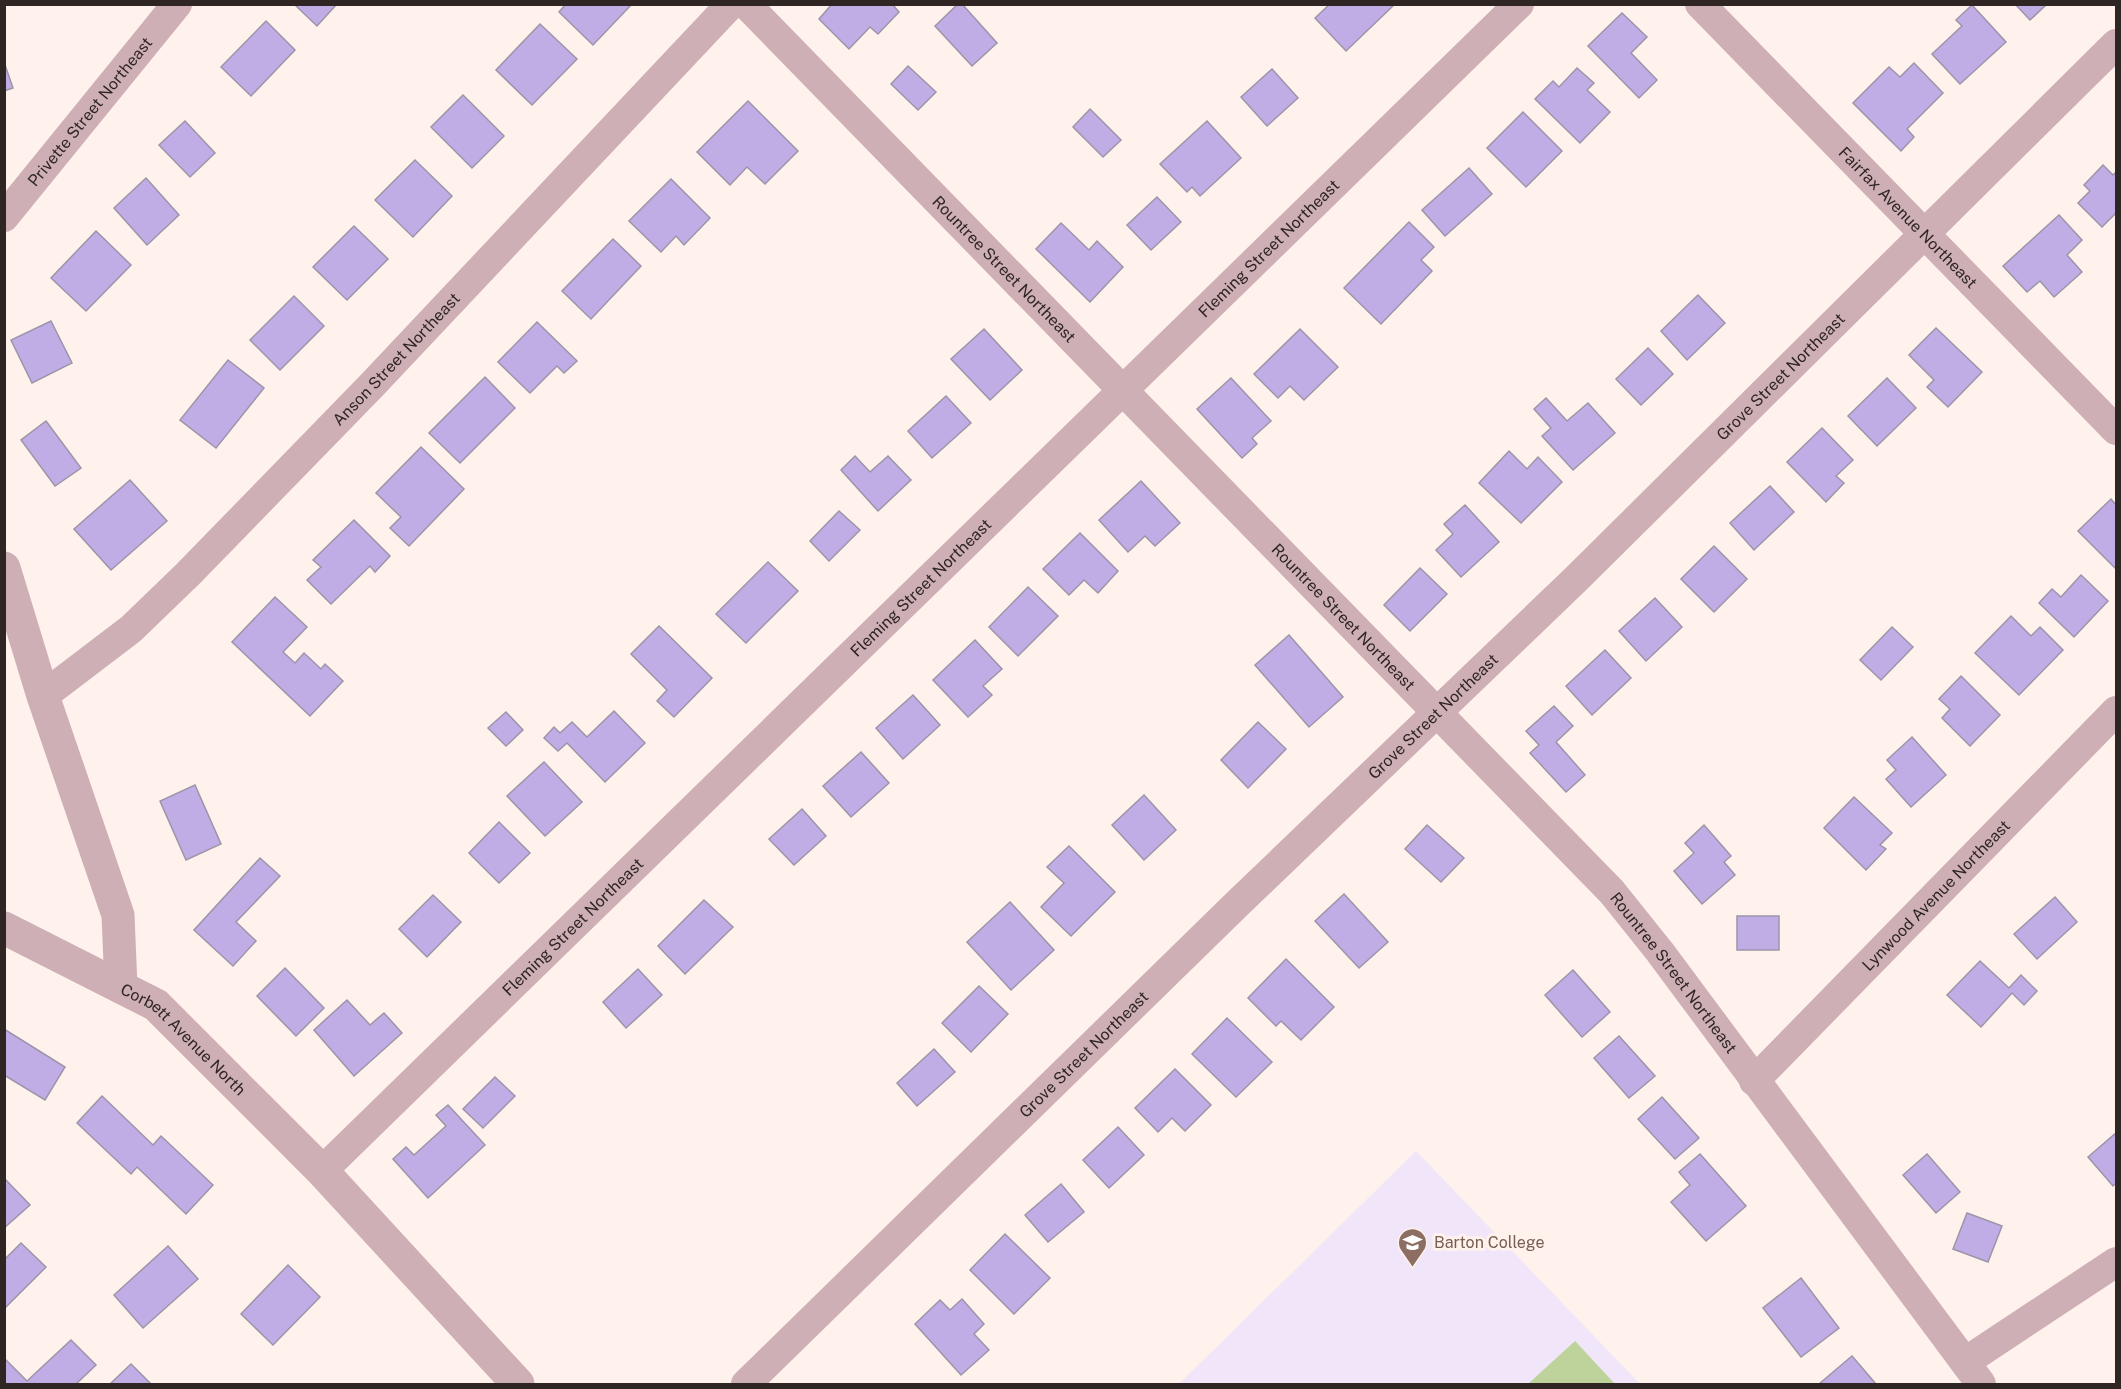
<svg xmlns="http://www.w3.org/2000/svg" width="2121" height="1389" viewBox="0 0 2121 1389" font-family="'Public Sans',sans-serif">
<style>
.education{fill:#f0e5f9}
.green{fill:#bed39b}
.building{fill:#c1ade6;stroke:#9c95a9;stroke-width:1.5}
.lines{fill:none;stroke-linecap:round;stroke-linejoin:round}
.minor{stroke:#ceafb5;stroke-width:30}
.tertiary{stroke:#ceafb5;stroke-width:33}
.labels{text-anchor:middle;stroke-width:6;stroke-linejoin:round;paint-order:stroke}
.street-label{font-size:16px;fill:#2f2623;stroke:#fff1eb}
.education-label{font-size:16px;fill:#785e54;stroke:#fff1eb;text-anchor:start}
</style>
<rect width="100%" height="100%" fill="#fff1eb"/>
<!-- education -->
<path class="education" d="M1416,1151L1640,1384H1179Z"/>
<!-- green -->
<path class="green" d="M1575,1341L1615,1384H1528Z"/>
<!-- building -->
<g class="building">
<path d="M294,4H337L317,26Z"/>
<path d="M566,4H632L593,45L559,12Z"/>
<path d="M832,4H892L899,12L878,34L870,27L849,49L819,19Z"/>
<path d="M958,4H962L997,43L972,66L935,26Z"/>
<path d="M1330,4H1395L1346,51L1315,18Z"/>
<path d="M2015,4H2047L2030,20Z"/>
<path d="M1972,5L2006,42L1960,84L1932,54L1962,26L1956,20Z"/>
<path d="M1622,13L1647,37L1631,53L1657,80L1639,98L1588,46Z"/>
<path d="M266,21L295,50L251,96L221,67Z"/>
<path d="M540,24L577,59L532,105L496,70Z"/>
<path d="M4,62L13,88L4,91Z"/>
<path d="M1914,63L1943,93L1907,129L1914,137L1901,151L1853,103L1889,67L1900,77Z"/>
<path d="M908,66L936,92L918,110L891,84Z"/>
<path d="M1577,68L1594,83L1587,90L1610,112L1580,143L1535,99L1553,81L1559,87Z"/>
<path d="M1272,69L1298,98L1267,126L1241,97Z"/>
<path d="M463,95L504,136L472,168L431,127Z"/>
<path d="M748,101L798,151L765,184L747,167L730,185L697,152Z"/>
<path d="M1090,109L1121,140L1103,157L1073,127Z"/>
<path d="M1523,112L1562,151L1526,187L1487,148Z"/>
<path d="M185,121L215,153L190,177L159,145Z"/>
<path d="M1207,121L1241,158L1200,196L1192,187L1187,192L1160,164Z"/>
<path d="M415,160L452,196L413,237L375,200Z"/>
<path d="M2103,165L2113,175L2116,172V213L2102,227L2078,203L2090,191L2084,185Z"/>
<path d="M1469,168L1492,194L1445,236L1422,210Z"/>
<path d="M146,178L179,215L147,245L114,208Z"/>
<path d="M671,179L710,218L684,245L676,236L661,252L629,221Z"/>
<path d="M1157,197L1181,222L1151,250L1127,225Z"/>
<path d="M2059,215L2082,240L2067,255L2082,272L2054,297L2040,281L2027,292L2003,266Z"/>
<path d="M1409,222L1434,247L1421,260L1432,271L1381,324L1344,288Z"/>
<path d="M1061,223L1089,250L1097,241L1123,267L1090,302L1036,249Z"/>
<path d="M354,226L388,259L347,300L313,267Z"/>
<path d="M96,231L131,265L86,311L51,278Z"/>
<path d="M613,239L641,266L591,319L562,291Z"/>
<path d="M1698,295L1725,323L1687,360L1661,331Z"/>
<path d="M294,296L324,326L280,370L250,340Z"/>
<path d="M51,321L72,363L32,383L11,340Z"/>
<path d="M537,322L577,361L564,373L557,366L530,393L498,362Z"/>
<path d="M1936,328L1982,372L1948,407L1927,387L1934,380L1909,355Z"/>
<path d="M984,329L1022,370L990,400L951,359Z"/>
<path d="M1300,329L1338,367L1304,400L1290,386L1278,398L1254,374Z"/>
<path d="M1648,348L1673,374L1641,405L1616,379Z"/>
<path d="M228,360L264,388L216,448L180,420Z"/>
<path d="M485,377L515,408L460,463L429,433Z"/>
<path d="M1231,378L1271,421L1252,438L1257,444L1242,458L1197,409Z"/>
<path d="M1887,378L1916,408L1877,446L1848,416Z"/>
<path d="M946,396L971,423L932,458L908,431Z"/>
<path d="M1546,398L1567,421L1588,403L1615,433L1573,470L1542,436L1551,428L1534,409Z"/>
<path d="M46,421L81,468L55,486L21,440Z"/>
<path d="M1822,428L1853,460L1836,476L1844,483L1826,502L1787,462Z"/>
<path d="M421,447L464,489L409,546L390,528L401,517L376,493Z"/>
<path d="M1509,451L1527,469L1538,457L1562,482L1521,523L1479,483Z"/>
<path d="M855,456L870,472L888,456L911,480L878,511L841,470Z"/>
<path d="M130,480L167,521L111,570L74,529Z"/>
<path d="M1141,481L1180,523L1155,546L1145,536L1128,552L1099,520Z"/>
<path d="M1770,486L1794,512L1754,550L1730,523Z"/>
<path d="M2111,499L2116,505V569L2078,531Z"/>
<path d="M1465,505L1499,542L1461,577L1436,550L1453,534L1444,524Z"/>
<path d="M839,511L860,530L829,561L810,541Z"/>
<path d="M354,520L390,556L375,572L370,566L331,604L307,580L321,567L313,560Z"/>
<path d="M1080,533L1118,571L1098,593L1084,580L1069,595L1043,569Z"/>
<path d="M1714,546L1747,579L1714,612L1681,579Z"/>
<path d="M768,562L798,591L746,643L716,614Z"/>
<path d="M1420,568L1447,594L1410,631L1384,605Z"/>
<path d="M2081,575L2108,601L2074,637L2039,603L2052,589L2061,597Z"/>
<path d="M1028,587L1058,616L1018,656L989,627Z"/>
<path d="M275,597L307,627L283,652L295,663L304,653L321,669L325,664L343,681L310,716L232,642Z"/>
<path d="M1655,598L1682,627L1646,661L1619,631Z"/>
<path d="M2011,616L2031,636L2040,627L2063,650L2019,695L1975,653Z"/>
<path d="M659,626L712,678L674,717L657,701L667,690L631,654Z"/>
<path d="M1892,627L1913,647L1881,680L1860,660Z"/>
<path d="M1289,635L1343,697L1309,727L1255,665Z"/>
<path d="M975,640L1002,669L983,686L992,695L968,717L933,680Z"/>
<path d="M1605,650L1631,678L1592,715L1566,686Z"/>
<path d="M1961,676L2000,715L1970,746L1942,718L1950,709L1939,699Z"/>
<path d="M913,695L940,725L903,759L876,728Z"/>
<path d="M1554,706L1573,726L1556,742L1585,775L1566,792L1530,753L1539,745L1526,731Z"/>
<path d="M614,711L645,743L605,782L567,743L558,751L544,738L554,727L560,733L572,722L587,737Z"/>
<path d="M506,712L523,730L506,746L488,728Z"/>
<path d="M1258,722L1286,749L1248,788L1221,760Z"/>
<path d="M1912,737L1946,775L1911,807L1886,779L1896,770L1887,760Z"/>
<path d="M861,752L889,783L851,817L823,786Z"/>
<path d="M544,762L582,802L545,836L507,796Z"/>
<path d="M195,785L221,844L186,860L160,801Z"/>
<path d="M1144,795L1176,830L1144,860L1112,825Z"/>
<path d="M1854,797L1892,833L1880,845L1886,849L1866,870L1824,828Z"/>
<path d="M802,809L826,836L794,865L769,839Z"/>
<path d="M499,822L530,853L499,883L469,853Z"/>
<path d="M1427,825L1464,858L1441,882L1405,849Z"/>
<path d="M1704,825L1731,856L1724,862L1735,875L1702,904L1674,871L1694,853L1685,843Z"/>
<path d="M1069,846L1115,892L1071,936L1041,907L1064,883L1047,867Z"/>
<path d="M260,858L280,876L236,922L256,941L233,966L194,930Z"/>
<path d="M1344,894L1388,942L1359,968L1315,921Z"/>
<path d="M433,895L461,922L427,957L399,929Z"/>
<path d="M2055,897L2077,922L2037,959L2014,934Z"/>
<path d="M704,900L733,927L685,974L658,946Z"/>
<path d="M1010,902L1054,950L1011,990L967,942Z"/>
<rect x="1737" y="916" width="42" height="34"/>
<path d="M1286,959L1334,1007L1301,1040L1281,1021L1276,1026L1248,998Z"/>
<path d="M1980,961L2009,988L2021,975L2037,991L2024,1005L2012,993L1981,1027L1947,995Z"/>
<path d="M285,968L324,1008L296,1036L257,996Z"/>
<path d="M638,969L662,995L626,1028L603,1002Z"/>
<path d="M1573,970L1610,1012L1582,1037L1545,995Z"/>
<path d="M979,986L1008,1014L971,1052L942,1023Z"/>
<path d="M347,1000L370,1025L384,1013L402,1033L354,1076L314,1030Z"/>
<path d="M1227,1018L1272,1062L1236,1097L1192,1054Z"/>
<path d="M4,1029L65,1067L45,1100L4,1075Z"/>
<path d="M1619,1036L1655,1076L1629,1098L1594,1058Z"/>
<path d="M934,1049L955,1072L917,1106L897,1083Z"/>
<path d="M1175,1069L1211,1105L1185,1131L1172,1118L1158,1132L1135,1108Z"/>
<path d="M495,1077L515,1096L483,1128L463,1109Z"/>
<path d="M102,1096L153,1145L161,1136L213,1185L186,1214L137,1167L131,1174L77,1123Z"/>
<path d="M1662,1097L1699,1138L1675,1159L1638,1119Z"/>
<path d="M448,1105L485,1145L428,1198L393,1159L406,1147L414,1155L446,1126L436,1115Z"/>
<path d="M1118,1127L1144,1155L1109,1188L1083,1160Z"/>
<path d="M2116,1133V1183L2113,1186L2088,1157Z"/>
<path d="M1700,1154L1746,1206L1706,1241L1671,1202L1690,1185L1679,1172Z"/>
<path d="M1927,1154L1960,1192L1936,1213L1903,1175Z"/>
<path d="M4,1178L30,1205L4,1228Z"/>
<path d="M1061,1184L1084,1212L1048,1242L1025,1215Z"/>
<path d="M1967,1213L2002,1226L1988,1262L1953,1249Z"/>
<path d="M1005,1234L1050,1278L1014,1314L970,1270Z"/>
<path d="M21,1243L46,1267L4,1309V1260Z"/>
<path d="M168,1246L198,1279L143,1328L114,1295Z"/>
<path d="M288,1265L320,1297L273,1345L241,1314Z"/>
<path d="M1801,1278L1839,1328L1801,1357L1763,1308Z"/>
<path d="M962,1299L984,1324L974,1334L989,1350L961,1375L915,1324L940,1300L950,1310Z"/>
<path d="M71,1340L96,1365L76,1384H4V1358L27,1381Z"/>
<path d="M1852,1356L1876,1384H1819Z"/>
<path d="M131,1364L151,1384H110Z"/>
</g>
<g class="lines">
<!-- minor -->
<g class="minor">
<path id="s1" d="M746,4L1612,892L1660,952L1981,1384"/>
<path id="s2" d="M1700,4L2116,430"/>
<path id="s3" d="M4,217L177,4"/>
<path id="s4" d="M43,696L131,629L188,574L372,385L731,4"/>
<path id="s5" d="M1754,1081L2116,711"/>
<path id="s6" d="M322,1171L1519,4"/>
<path d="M1965,1362L2116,1262"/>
<path id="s7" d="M746,1384L1237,904L1576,579L2116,44"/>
</g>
<!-- tertiary -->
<g class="tertiary">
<path d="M4,568L43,696L118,915L121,987"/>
<path id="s8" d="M4,928L156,1005L322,1171L518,1384"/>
</g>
</g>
<!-- icons -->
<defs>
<symbol id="university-pin" viewBox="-11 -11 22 30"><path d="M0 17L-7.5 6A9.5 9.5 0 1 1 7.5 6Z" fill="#8d6e63" stroke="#fff1eb"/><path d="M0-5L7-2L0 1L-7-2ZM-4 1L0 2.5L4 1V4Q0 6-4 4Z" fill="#fff"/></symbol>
</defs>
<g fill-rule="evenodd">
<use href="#university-pin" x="1396" y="1226" width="33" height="45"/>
</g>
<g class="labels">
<!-- street labels -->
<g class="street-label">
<text dy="6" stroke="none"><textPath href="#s3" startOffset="136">Privette Street Northeast</textPath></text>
<text dy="6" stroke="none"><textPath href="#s2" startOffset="298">Fairfax Avenue Northeast</textPath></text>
<text dy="6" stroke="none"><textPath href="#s6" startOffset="1322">Fleming Street Northeast</textPath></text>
<text dy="6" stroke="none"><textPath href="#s1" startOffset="370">Rountree Street Northeast</textPath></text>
<text dy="6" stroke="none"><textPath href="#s4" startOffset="489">Anson Street Northeast</textPath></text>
<text dy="6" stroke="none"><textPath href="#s7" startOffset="1444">Grove Street Northeast</textPath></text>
<text dy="6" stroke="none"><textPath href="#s6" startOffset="836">Fleming Street Northeast</textPath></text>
<text dy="6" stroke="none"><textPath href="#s1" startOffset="856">Rountree Street Northeast</textPath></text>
<text dy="6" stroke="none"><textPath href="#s7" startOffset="958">Grove Street Northeast</textPath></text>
<text dy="6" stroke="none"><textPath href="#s5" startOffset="260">Lynwood Avenue Northeast</textPath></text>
<text dy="6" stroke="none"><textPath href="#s6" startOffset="350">Fleming Street Northeast</textPath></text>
<text dy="6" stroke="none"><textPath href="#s1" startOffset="1342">Rountree Street Northeast</textPath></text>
<text dy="6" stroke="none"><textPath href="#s8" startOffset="213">Corbett Avenue North</textPath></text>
<text dy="6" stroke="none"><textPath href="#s7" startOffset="472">Grove Street Northeast</textPath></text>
</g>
<!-- education labels -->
<g class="education-label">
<text x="1434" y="1248">Barton College</text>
</g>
</g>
<!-- border -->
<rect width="2121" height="1389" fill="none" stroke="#2f2623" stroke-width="12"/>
</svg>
